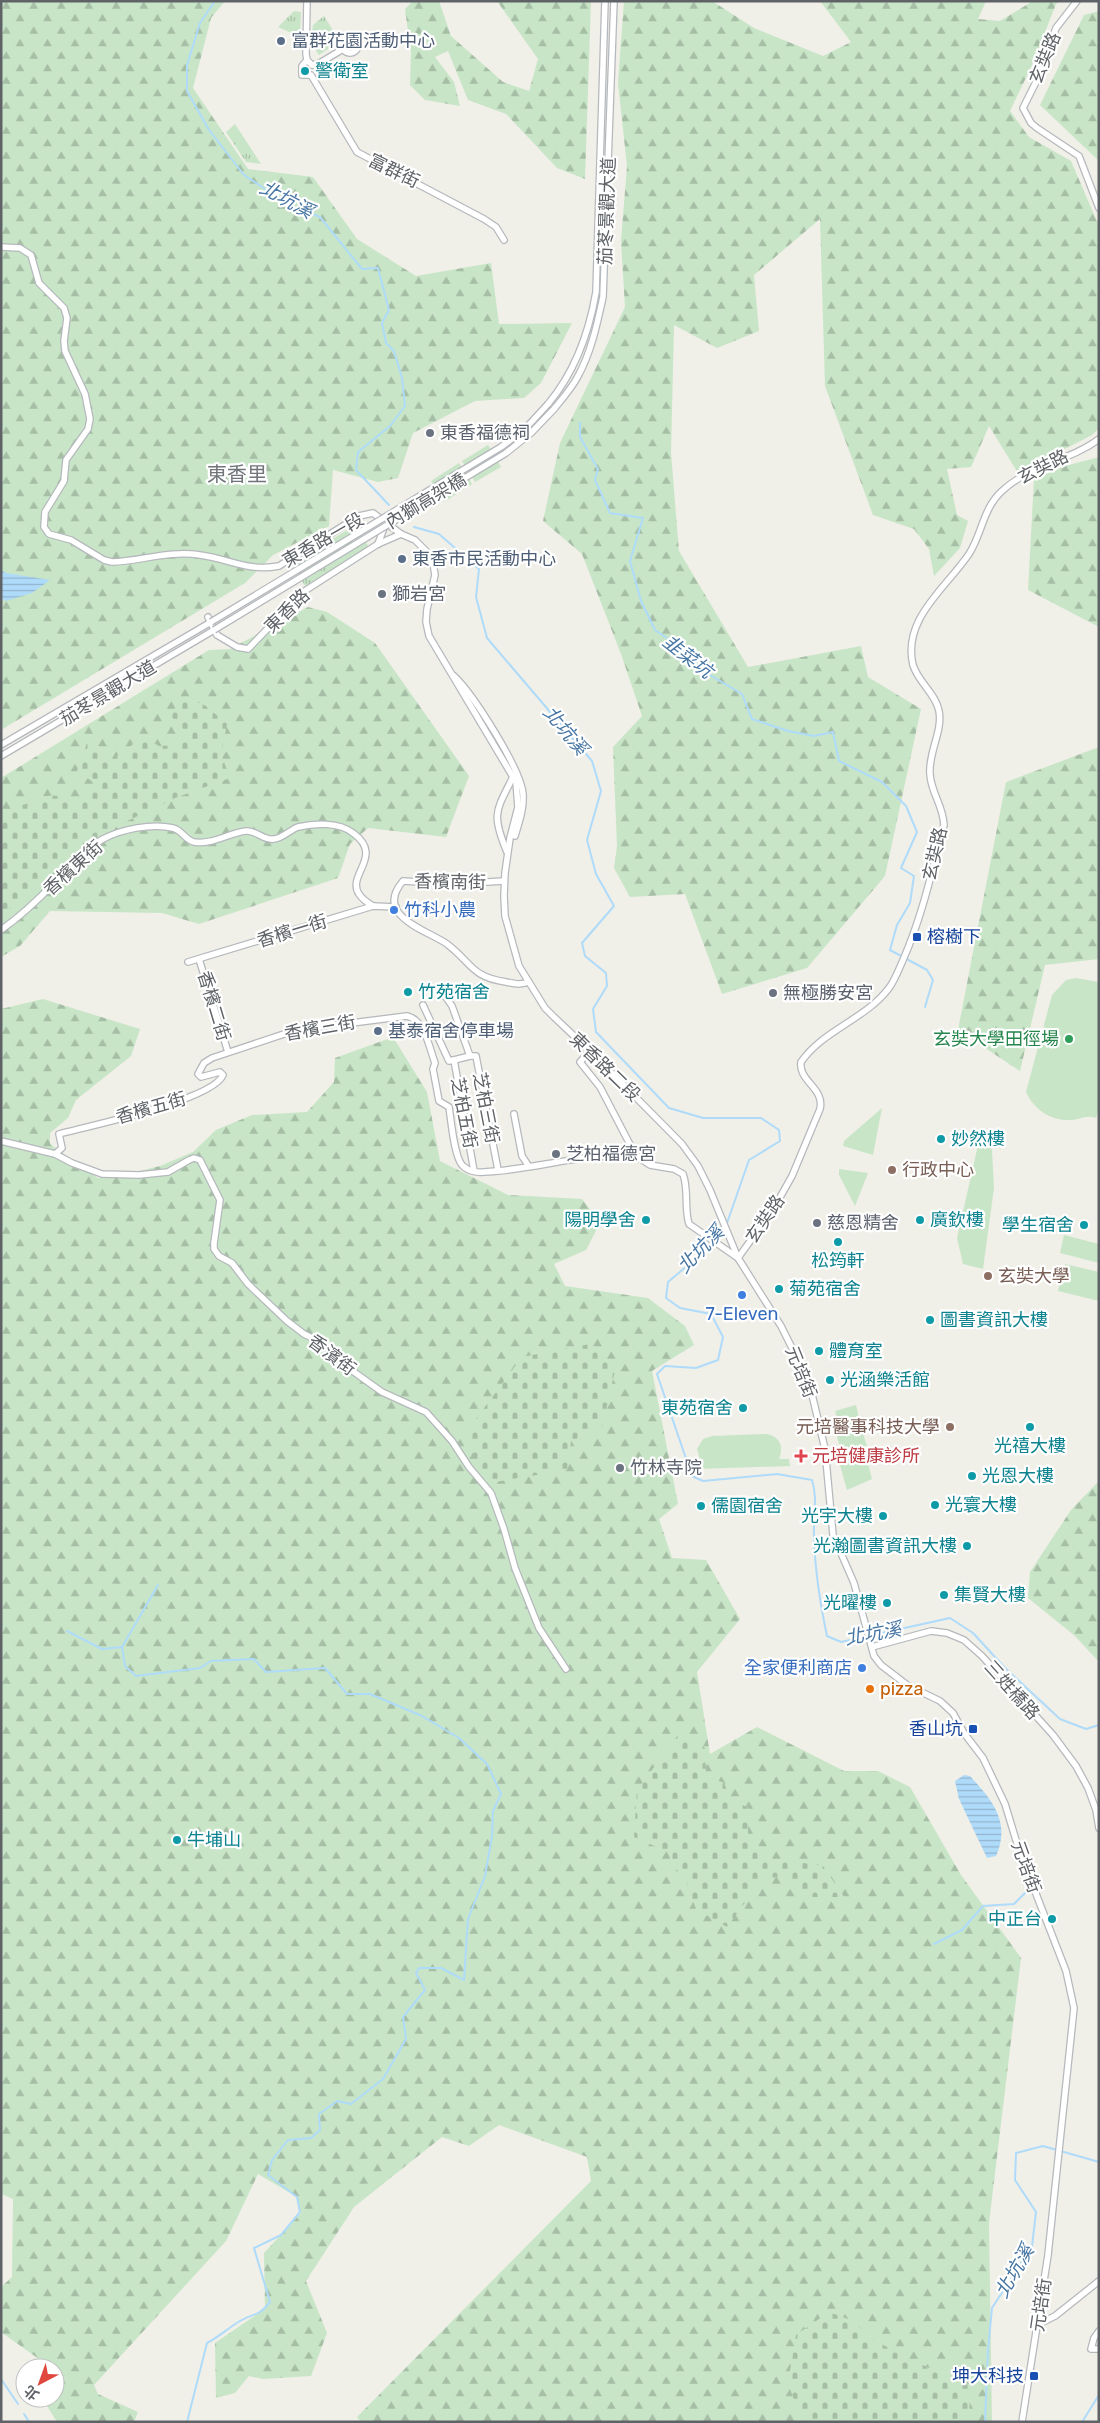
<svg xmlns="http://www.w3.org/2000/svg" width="1100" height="2423" viewBox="0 0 1100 2423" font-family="Rubik,'Noto Sans TC',sans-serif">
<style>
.grass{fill:#c8e6c7}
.forest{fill:url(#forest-firs)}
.cemetery{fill:url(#cemetery-stones)}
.park{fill:url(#park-tufts)}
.water{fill:url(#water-rules)}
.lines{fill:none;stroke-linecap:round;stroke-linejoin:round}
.stream{stroke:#afdbfa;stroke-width:2}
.minor-casing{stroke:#b5b8bc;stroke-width:8}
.minor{stroke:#fff;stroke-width:5.5}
.minor-bridge-casing{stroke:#b5b8bc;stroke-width:8;stroke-linecap:butt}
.minor-bridge{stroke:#fff;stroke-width:5.5}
.service-dot{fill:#5c6f8a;stroke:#fff;stroke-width:2}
.culture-dot{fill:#0f9aa8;stroke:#fff;stroke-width:2}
.worship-dot{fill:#6b7280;stroke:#fff;stroke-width:2}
.shop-dot{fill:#3f7fe0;stroke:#fff;stroke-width:2}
.transit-dot{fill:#1a4fb4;stroke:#fff;stroke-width:2}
.leisure-dot{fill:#2e9e5b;stroke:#fff;stroke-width:2}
.education-dot{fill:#8d6e63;stroke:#fff;stroke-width:2}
.health-dot{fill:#e0444e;stroke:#fff;stroke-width:2}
.food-dot{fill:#e8710a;stroke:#fff;stroke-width:2}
.labels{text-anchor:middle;stroke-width:4.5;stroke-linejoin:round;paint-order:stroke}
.service-label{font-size:18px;fill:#4e5e75;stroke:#fff;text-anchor:start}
.street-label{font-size:18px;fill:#5f6367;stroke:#fff}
.culture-label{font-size:18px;fill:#0d838f;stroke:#fff;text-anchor:start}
.worship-label{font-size:18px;fill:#5b616d;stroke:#fff;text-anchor:start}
.shop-label{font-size:18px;fill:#366cbe;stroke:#fff;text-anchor:start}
.transit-label{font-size:18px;fill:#164399;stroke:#fff;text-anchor:end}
.leisure-label{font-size:18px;fill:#27864d;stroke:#fff;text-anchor:end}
.education-label{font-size:18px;fill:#785e54;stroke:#fff;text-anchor:start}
.health-label{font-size:18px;fill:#be3a42;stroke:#fff;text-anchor:start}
.food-label{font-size:18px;fill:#c56008;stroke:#fff;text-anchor:start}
.water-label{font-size:19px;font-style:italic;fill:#4776a4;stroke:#fff}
.quarter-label{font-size:20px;fill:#717579;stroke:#fff}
</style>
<defs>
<pattern id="forest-firs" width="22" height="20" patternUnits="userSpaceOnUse" patternTransform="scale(1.25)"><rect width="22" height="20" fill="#c8e6c7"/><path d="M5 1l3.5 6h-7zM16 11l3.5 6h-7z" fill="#a6bea5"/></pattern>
<pattern id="cemetery-stones" width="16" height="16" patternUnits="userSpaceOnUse" patternTransform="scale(1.25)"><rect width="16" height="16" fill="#c8e6c7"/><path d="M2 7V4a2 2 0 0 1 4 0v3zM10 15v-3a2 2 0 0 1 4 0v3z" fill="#a6bea5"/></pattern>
<pattern id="park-tufts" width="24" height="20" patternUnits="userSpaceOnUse" patternTransform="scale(1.25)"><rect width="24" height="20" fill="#c8e6c7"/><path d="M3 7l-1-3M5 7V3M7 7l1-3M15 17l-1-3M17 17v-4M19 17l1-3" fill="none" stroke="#a6bea5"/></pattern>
<pattern id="water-rules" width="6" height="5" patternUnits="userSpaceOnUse" patternTransform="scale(1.25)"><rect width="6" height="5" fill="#afdbfa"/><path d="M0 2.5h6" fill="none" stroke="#92b5ce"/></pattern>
</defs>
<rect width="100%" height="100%" fill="#f0efe8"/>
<!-- grass -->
<g class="grass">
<path d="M488,445L501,467L475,482L462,461Z"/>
<path d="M459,463L472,484L444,502L431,481Z"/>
<path d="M1076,978L1099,982V1109L1096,1118C1086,1114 1080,1120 1070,1120C1050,1121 1034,1109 1026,1092L1052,995L1066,980Z"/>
<path d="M882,1108L873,1155L843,1146L844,1141Z"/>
<path d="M981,1132L992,1150L994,1188L983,1269L963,1264L957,1238Z"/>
<path d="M839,1169L868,1173L855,1206L839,1175Z"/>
<path d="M1064,1235L1099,1244V1263L1060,1253Z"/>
<path d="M1065,1264L1099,1272V1301L1058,1291Z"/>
<path d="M856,1405L859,1418L848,1422L859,1419L867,1447L842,1454L834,1426L839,1424L835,1411Z"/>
<path d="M767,1434C780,1437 784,1446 779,1459H789L790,1466L698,1469L697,1463H701L697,1449L703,1439L712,1436Z"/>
<path d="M865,1451L872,1479L847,1490L838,1458Z"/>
</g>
<!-- forest -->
<g class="forest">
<path d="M1,1H225L211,18L193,88L248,169L313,177L357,239L416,276L491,263L499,324L572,323L541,383L524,398L475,401L413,433L398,478L378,482L333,470L329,526L273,555L245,583L1,730Z"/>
<path d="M413,1H439L451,36L503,82L529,91L538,59L497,1H591L585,179L557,168L506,114L468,100L448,51L435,57L454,82L460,106L425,100L410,85L411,53L405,9Z"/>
<path d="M624,1H712L754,28L823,56L851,42L820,1H986L978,19L1000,21L1033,1H1060L1056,4L1033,63L1010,111L1029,137L1071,161L1099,226V428L1092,435L1018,473L989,426L971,467L947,469L957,515L968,521L960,548L934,576L929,549L914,529L873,515L825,386L820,219L754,275L759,331L717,348L674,325L671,453L679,551L748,667L861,646L868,677L921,709L885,876L807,968L722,994L685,894L630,897L614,868L617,846L613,747L642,716L621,654L582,554L543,521L560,443L625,307L621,241L627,166L618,83Z"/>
<path d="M1099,11V161L1040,105L1084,15Z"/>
<path d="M1099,457V627L1028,590L1034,479L1065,466Z"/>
<path d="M308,607L327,612L375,643L469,776L446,837L368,828L350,844L338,878L199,924L162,913L50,911L20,946L1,957V778L209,650L230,649Z"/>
<path d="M1099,747V959L1045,965L1020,1071L958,1030L1006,782Z"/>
<path d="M43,999L140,1029L131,1056L76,1100L68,1118L50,1133V1144L98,1178H111L160,1166L193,1152L216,1130L252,1115L307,1112L334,1082L335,1058L393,1037L427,1092L440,1161L508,1195L582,1199L600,1223L586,1250L554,1264L565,1286L648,1298L685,1326L694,1345L652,1371L678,1504L659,1519L672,1558L706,1560L740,1619L697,1672L710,1754L757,1727L844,1771H878L910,1787L961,1875L1021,1958L989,2223L992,2422H361L357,2417L591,2181L587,2157L499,2125L469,2146L442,2137L354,2207L306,2281L327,2333L311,2376L263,2379L249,2376L235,2393L216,2398L215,2343L265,2309L264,2253L301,2213L297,2197L258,2174L226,2241L94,2385L98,2394L138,2412L134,2422H57L45,2403L44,2398H55V2368H43V2362L1,2332V2287L12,2277L13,2199L1,2194V1009Z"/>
<path d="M1099,1481V1662L1075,1636L1028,1598L1030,1572L1071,1510Z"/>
</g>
<!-- cemetery -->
<g class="cemetery">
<path d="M186,697L206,706L227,724L221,754L230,778L175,798L117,826L1,915V810C10,812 36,799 47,796C56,794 69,798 79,800L99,786L77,771L87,743L108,759L125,752L141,736L159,746L179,745L187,733L169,714Z"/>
<path d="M590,1344L616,1366L602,1428L571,1441L567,1470L489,1483L464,1435L522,1357Z"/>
<path d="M681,1731L705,1748L706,1776L724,1783L732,1802L748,1807V1842L757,1843L765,1857L823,1866L844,1897H800L784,1877L763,1878L727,1927L696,1909L685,1879L672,1864L668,1852L634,1837L637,1790Z"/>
<path d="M829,2312L853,2321L868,2337L918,2363L970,2385L969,2422H799V2414L788,2383L796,2335Z"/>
</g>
<!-- park -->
<g class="park">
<path d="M294,11L301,12L300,37L278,27Z"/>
<path d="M324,16L340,41L319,55L311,43L313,25Z"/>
<path d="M235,124L261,164L246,162L226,132Z"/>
<path d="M355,525L369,547L305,586L292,564Z"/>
</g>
<!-- water -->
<g class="water">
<path d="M1,570L6,573L50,580L32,593L6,601L1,598Z"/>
<path d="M964,1775L970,1776C992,1800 1011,1822 996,1856L987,1858L959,1799L955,1781Z"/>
</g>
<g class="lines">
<!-- stream -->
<g class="stream">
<path d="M215,1L200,23L187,65V91L209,130L244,175L289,205L320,217L362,269L378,268L389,310L382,323L386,343L394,351L402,378L405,406L390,426L358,452L356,470L389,505"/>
<path d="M580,423V437L598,469L595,480L610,513L643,518L630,561L641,601L655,630L680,647L703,671L742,694L752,719L788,731L814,736L833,732L839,761L882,782L906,806L917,832L901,868L914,876L910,903L897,925L890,950L927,970L933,980L925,1007"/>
<path d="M414,527L439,534L479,569L476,597L487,638L592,761L601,791L587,840L596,874L614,906L582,943L585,956L606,973L607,986L593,1009L596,1032L669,1108L703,1118H761L779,1130L780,1141L749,1160L727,1223L700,1255L668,1282L666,1298L680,1308L711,1314L723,1337L718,1360L696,1368L665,1366L657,1374L692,1476L703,1481L777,1474L812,1480C818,1498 813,1518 814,1537C815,1571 820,1603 827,1636L841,1642L950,1618L973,1633L1005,1668L1060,1719L1086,1729L1099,1725"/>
<path d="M158,1585L122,1647L125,1666L136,1676L200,1668L211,1661L254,1659L266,1672L325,1668L347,1694H370L422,1716L459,1738L487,1764L501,1794L493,1811L492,1836L485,1876L468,1919L464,1980L441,1968H419L416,1973L425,1990L403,2017L406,2039L383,2079L351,2104L337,2101L319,2114L320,2130L311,2138L288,2140L272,2160L268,2175L297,2197L300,2212L281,2235L254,2248L270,2302C257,2318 255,2312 240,2321C228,2328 219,2337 207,2343L187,2422"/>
<path d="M67,1631L102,1649L122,1647"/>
<path d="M934,1944L962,1930L983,1906L1014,1904L1029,1889"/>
<path d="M1,2379L18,2404"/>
<path d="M24,2414L29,2422"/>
<path d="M985,2422L988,2350L992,2308L1032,2246L1036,2212L1015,2180L1016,2153L1043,2146L1099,2162"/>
<path d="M1082,2422L1099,2395"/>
</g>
<defs>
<g id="minor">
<path d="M307,1L306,54L307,60L312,65"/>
<path d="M1077,1L1056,28L1037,80L1023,108L1031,123L1037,128L1079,156L1099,208"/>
<circle cx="350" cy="45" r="8"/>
<path d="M307,60L302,66V75H311L357,152L484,219L496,227L504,240"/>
<path d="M312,65L318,64L343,49"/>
<path d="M1,247L20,248L31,255L39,283L64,308L67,318L64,341L65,351L85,394L90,419L88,429L66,460L64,481L45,512L44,527L49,534L71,540L104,560L112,562C141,561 170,550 200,555C230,559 248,572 279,566L359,516L373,513L401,534L415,540L426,551L433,563L435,575L427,609L426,622L429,636L516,782L518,807L510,838L505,873L504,896L505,916L519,966L545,1008L554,1017L590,1051L682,1144L698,1166L710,1190L738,1258"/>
<path d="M548,404C575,372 589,333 596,292L605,1"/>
<path d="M554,409C562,399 571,389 577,378C591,353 597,325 603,297L614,1"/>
<path d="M378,544L385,525"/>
<path d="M208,617L217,635L237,647L248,649L303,592L378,544L401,534"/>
<path d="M454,676C473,694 521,769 523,794C524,809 519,822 515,836"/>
<path d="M1,745L211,622"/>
<path d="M1,756L214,630"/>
<path d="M507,852C491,814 496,811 513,777"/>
<path d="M504,881L454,884L403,881C373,916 427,930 447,944C472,963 471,977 506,982C515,984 520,985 529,982"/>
<path d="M1,930C21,916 38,900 55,882C70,868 85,849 103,839C122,829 152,823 173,828C182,830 185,840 194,842C212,845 229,833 246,831C256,830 264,841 274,839C283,838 290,830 298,827C315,823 339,822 353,833C385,856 346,875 359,894C362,899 368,903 373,906"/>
<path d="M199,959L228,1052"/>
<path d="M188,962L373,906L396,907"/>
<path d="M445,996L452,1006L470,1056H476L498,1170"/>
<path d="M423,1005L449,1061L454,1060L474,1171"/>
<path d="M590,1051L580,1062L600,1087L636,1156L650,1165L674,1169L683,1174C689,1190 684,1208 689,1224L738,1258L781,1326L809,1382L825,1449L833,1535L854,1583L874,1656L881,1665L907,1685L940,1701L953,1713L964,1733L983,1758L1005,1804L1019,1850L1066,1971L1074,2008L1048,2255L1022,2422"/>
<path d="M454,1060L470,1056"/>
<path d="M514,1114L522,1156L528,1165"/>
<path d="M1,1141L55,1154L72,1163L102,1174L139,1175L168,1172L189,1160L194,1158L200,1160L220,1200L214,1243V1249L219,1256L232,1263L248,1284L287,1321L304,1334L320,1342L354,1372L382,1392L426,1412L452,1441L469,1467L491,1493L504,1529L515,1568L539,1628L566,1669"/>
<path d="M55,1154L62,1148L59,1134C89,1126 213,1100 223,1075L220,1072L201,1077L198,1074L204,1063L212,1058L296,1030L407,1016C425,1020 429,1047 435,1063L433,1069L439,1101L449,1107C451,1119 454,1158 463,1166C468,1171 477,1173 484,1172C535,1170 584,1152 636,1156"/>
<path d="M738,1258L774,1208L792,1176L820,1109C825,1088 798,1081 801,1062C823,1030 866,1019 889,988C895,980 899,969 903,960C922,917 932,871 944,825C943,805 931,793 930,774C928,753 943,731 939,711C936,694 918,682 913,665C902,619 946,588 969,554C982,534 983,508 1002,491C1031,464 1070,461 1099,439"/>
<path d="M872,1647L931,1631L947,1633L964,1640L982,1656L1053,1735L1076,1766L1088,1788L1096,1810L1099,1828"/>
<path d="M1039,2324L1055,2316L1099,2281"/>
<path d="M1099,2331L1094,2338L1091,2349H1099"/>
</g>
</defs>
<!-- minor casing -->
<use href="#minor" class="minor-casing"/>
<!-- minor -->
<use href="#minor" class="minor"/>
<defs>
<g id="minor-bridge">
<path d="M211,622L501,447L525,429L548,404"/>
<path d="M214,630L506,453L531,433L554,409"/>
</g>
</defs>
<!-- minor-bridge casing -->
<use href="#minor-bridge" class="minor-bridge-casing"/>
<!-- minor-bridge -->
<use href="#minor-bridge" class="minor-bridge"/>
</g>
<!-- markers -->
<g class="service-dot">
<circle cx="281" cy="41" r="5"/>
<circle cx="402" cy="559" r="5"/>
<circle cx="378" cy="1031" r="5"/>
</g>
<g class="culture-dot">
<circle cx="305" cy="71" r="5"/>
<circle cx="408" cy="992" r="5"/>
<circle cx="941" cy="1139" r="5"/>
<circle cx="646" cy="1220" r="5"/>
<circle cx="920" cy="1220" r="5"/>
<circle cx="1084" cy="1225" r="5"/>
<circle cx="838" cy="1242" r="5"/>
<circle cx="779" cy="1289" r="5"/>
<circle cx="930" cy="1320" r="5"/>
<circle cx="819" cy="1351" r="5"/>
<circle cx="830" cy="1380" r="5"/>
<circle cx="743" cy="1408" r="5"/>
<circle cx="1030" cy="1427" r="5"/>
<circle cx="972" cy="1476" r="5"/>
<circle cx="935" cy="1505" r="5"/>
<circle cx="701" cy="1506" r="5"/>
<circle cx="883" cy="1516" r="5"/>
<circle cx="967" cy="1546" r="5"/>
<circle cx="944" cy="1595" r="5"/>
<circle cx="887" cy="1603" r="5"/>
<circle cx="177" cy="1840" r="5"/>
<circle cx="1052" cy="1919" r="5"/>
</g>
<g class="worship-dot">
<circle cx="430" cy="433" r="5"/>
<circle cx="382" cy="594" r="5"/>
<circle cx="773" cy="993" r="5"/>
<circle cx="556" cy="1154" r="5"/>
<circle cx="817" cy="1223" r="5"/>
<circle cx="620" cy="1468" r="5"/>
</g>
<g class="shop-dot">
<circle cx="394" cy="910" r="5"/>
<circle cx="742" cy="1295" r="5"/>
<circle cx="862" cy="1668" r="5"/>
</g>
<g class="transit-dot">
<rect x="912" y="932" width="10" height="10" rx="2.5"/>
<rect x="968" y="1724" width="10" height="10" rx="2.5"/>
<rect x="1029" y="2371" width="10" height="10" rx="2.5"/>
</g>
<circle class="leisure-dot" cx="1069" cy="1039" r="5"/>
<g class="education-dot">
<circle cx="892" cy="1170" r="5"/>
<circle cx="988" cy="1276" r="5"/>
<circle cx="950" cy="1427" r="5"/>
</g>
<path class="health-dot" d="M798.5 1448.5h5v5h5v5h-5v5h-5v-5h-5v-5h5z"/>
<circle class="food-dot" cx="870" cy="1689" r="5"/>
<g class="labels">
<!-- service labels -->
<g class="service-label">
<text x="291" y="47">富群花園活動中心</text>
<text x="412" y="565">東香市民活動中心</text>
<text x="388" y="1037">基泰宿舍停車場</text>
</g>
<!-- street labels -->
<g class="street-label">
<text transform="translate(1045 58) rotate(-68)" y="6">玄奘路</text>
<text transform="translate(394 171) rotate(26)" y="6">富群街</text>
<text transform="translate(607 211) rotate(-88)" y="6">茄苳景觀大道</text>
<text transform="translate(1043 467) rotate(-27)" y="6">玄奘路</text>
<text transform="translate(426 501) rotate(-31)" y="6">內獅高架橋</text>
<text transform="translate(323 540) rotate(-30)" y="6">東香路一段</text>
<text transform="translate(287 611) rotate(-44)" y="6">東香路</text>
<text transform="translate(108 693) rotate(-31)" y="6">茄苳景觀大道</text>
<text transform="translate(935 854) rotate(-77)" y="6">玄奘路</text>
<text transform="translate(73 868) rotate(-42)" y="6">香檳東街</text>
<text transform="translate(450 882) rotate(1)" y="6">香檳南街</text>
<text transform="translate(292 931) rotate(-17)" y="6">香檳一街</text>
<text transform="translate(214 1006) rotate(73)" y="6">香檳二街</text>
<text transform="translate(320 1028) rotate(-10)" y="6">香檳三街</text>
<text transform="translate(605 1067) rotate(44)" y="6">東香路二段</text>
<text transform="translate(151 1108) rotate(-16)" y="6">香檳五街</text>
<text transform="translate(486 1108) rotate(79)" y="6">芝柏三街</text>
<text transform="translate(464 1113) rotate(79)" y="6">芝柏五街</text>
<text transform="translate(765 1219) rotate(-56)" y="6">玄奘路</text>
<text transform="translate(332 1355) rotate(37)" y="6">香濱街</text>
<text transform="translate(801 1372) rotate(68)" y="6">元培街</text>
<text transform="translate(1012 1690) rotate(48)" y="6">三姓橋路</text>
<text transform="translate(1026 1867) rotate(70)" y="6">元培街</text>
<text transform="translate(1041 2305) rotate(-82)" y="6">元培街</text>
</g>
<!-- culture labels -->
<g class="culture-label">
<text x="315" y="77">警衛室</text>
<text x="418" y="998">竹苑宿舍</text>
<text x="951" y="1145">妙然樓</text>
<text x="636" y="1226" text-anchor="end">陽明學舍</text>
<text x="930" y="1226">廣欽樓</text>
<text x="1074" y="1231" text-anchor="end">學生宿舍</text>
<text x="838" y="1267" text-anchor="middle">松筠軒</text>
<text x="789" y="1295">菊苑宿舍</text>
<text x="940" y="1326">圖書資訊大樓</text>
<text x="829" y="1357">體育室</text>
<text x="840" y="1386">光涵樂活館</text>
<text x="733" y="1414" text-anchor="end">東苑宿舍</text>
<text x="1030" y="1452" text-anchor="middle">光禧大樓</text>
<text x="982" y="1482">光恩大樓</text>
<text x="945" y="1511">光寰大樓</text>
<text x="711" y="1512">儒園宿舍</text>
<text x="873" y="1522" text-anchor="end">光宇大樓</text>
<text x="957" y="1552" text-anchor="end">光瀚圖書資訊大樓</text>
<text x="954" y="1601">集賢大樓</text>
<text x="877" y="1609" text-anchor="end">光曜樓</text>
<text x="187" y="1846">牛埔山</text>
<text x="1042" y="1925" text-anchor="end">中正台</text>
</g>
<!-- worship labels -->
<g class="worship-label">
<text x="440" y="439">東香福德祠</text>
<text x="392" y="600">獅岩宮</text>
<text x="783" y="999">無極勝安宮</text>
<text x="566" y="1160">芝柏福德宮</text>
<text x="827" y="1229">慈恩精舍</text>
<text x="630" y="1474">竹林寺院</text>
</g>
<!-- shop labels -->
<g class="shop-label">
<text x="404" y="916">竹科小農</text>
<text x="742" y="1320" text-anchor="middle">7-Eleven</text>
<text x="852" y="1674" text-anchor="end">全家便利商店</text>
</g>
<!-- transit labels -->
<g class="transit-label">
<text x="927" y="943" text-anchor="start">榕樹下</text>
<text x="963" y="1735">香山坑</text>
<text x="1024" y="2382">坤大科技</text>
</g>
<!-- leisure labels -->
<g class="leisure-label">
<text x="1059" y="1045">玄奘大學田徑場</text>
</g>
<!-- education labels -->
<g class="education-label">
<text x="902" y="1176">行政中心</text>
<text x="998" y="1282">玄奘大學</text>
<text x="940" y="1433" text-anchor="end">元培醫事科技大學</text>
</g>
<!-- health labels -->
<g class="health-label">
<text x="812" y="1462">元培健康診所</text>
</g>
<!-- food labels -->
<g class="food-label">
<text x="880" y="1695">pizza</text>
</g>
<!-- water labels -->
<g class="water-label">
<text transform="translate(287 199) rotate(28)" y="7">北坑溪</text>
<text transform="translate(688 656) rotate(38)" y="7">韭菜坑</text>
<text transform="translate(566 730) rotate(50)" y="7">北坑溪</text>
<text transform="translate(700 1249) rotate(-46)" y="7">北坑溪</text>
<text transform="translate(873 1633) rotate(-10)" y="7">北坑溪</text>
<text transform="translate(1014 2271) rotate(-60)" y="7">北坑溪</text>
</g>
<!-- quarter labels -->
<g class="quarter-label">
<text x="237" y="481">東香里</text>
</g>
</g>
<!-- border -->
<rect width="1100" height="2423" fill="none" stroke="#5f6367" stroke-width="5"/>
<!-- north arrow -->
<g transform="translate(40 2383) rotate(221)"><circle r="24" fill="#ffffff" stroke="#bfc1c2"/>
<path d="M0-4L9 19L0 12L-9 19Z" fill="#e0483f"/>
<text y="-8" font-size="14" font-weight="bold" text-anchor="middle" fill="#5f6367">北</text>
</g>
</svg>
